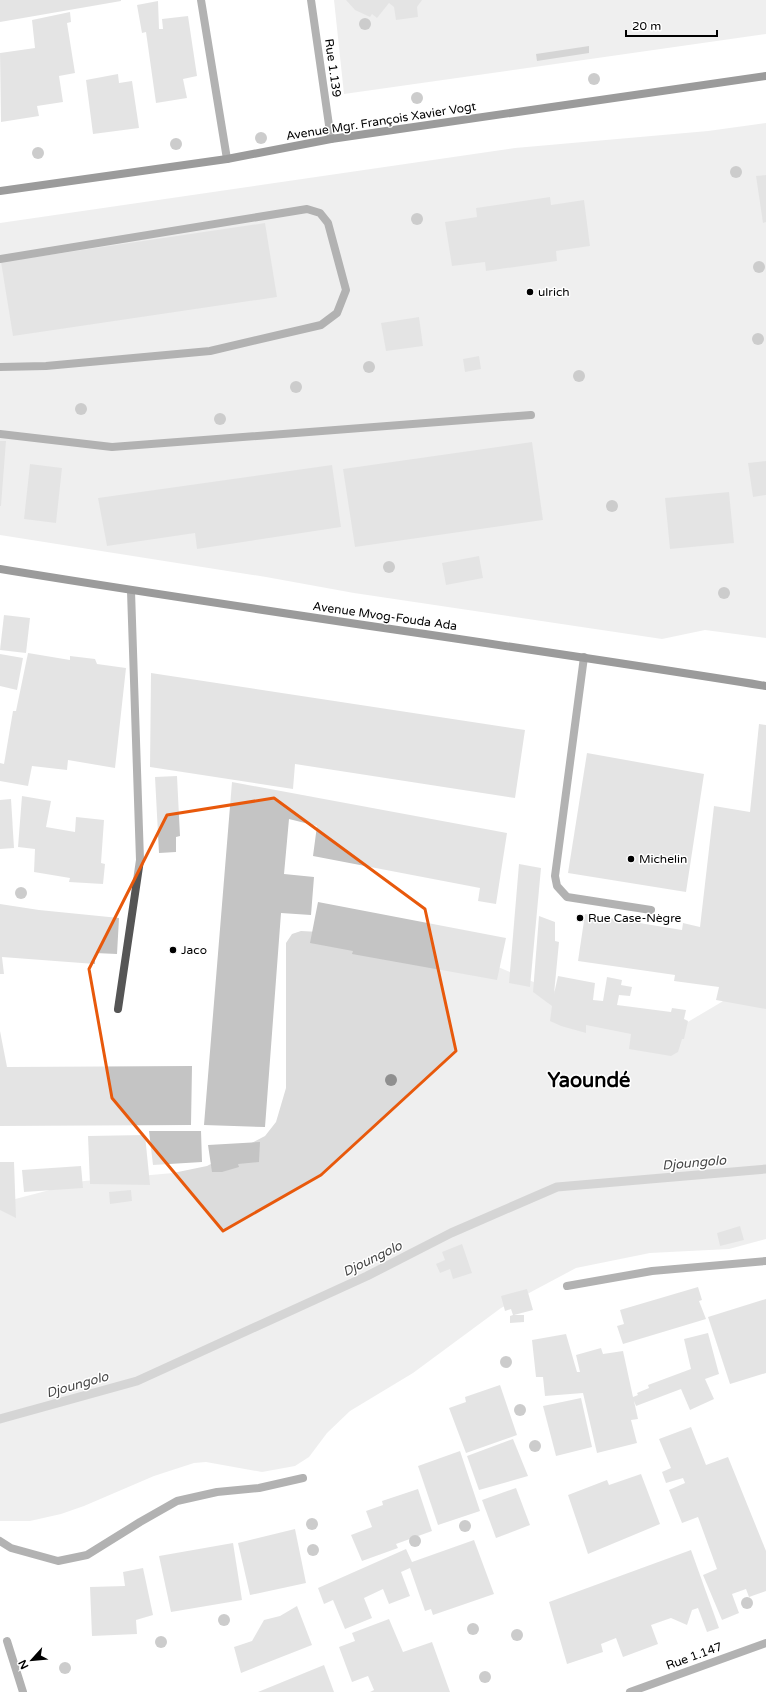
<svg xmlns="http://www.w3.org/2000/svg" width="766" height="1692" viewBox="0 0 766 1692" font-family="'Varela Round',sans-serif">
<style>
.green{fill:#dcdcdc}
.water{fill:#a3a3a3}
.lines{fill:none;stroke-linecap:round;stroke-linejoin:round}
.stream{stroke:#a3a3a3;stroke-width:9}
.building{fill:#c4c4c4}
.lane{stroke:#555;stroke-width:8}
.street{stroke:#555;stroke-width:8}
.secondary{stroke:#222;stroke-width:8}
.tree{fill:#8f8f8f}
.marked{fill:none;stroke:#e8590c;stroke-width:3;stroke-linejoin:round}
.poi-dot{fill:#000;stroke:#fff;stroke-width:1.5}
.labels{text-anchor:middle;stroke-width:3;stroke-linejoin:round;paint-order:stroke}
.street-label{font-size:12px;fill:#000;stroke:#fff}
.poi-label{font-size:12px;fill:#000;stroke:#fff;text-anchor:start}
.water-label{font-size:13px;font-style:italic;fill:#444;stroke:#fff}
.town-label{font-size:20px;font-weight:bold;fill:#000;stroke:#fff}
</style>
<rect width="100%" height="100%" fill="#fff"/>
<!-- green -->
<g class="green">
<path d="M334,0H766V34L344,94Z"/>
<path d="M766,123V638L705,630L662,639L354,593L266,577L0,535V223L515,148L708,131Z"/>
<path d="M301,931L320,932L498,967L555,991L585,1018L681,1026L730,997L766,994V1239L729,1249L650,1253L576,1268L501,1308L413,1373L350,1411L327,1433L309,1457L295,1466L262,1472L206,1462L194,1463L154,1476L84,1506L61,1514L30,1521H0V1203L84,1181L173,1173L207,1166L265,1136L276,1122L286,1088V943L292,934Z"/>
</g>
<!-- water -->
<path class="water" d="M589,46V53L537,61L536,54Z"/>
<g class="lines">
<!-- stream -->
<path class="stream" d="M0,1419L137,1381L367,1276L451,1233L557,1187L766,1169"/>
</g>
<!-- building -->
<g class="building">
<path d="M0,0H121V1L0,22Z"/>
<path d="M346,0H422L417,7L418,17L396,20L394,7L389,3L377,18L372,14L370,17L355,10Z"/>
<path d="M158,1L159,29H163L162,19L188,16L197,76L183,79L187,98L156,103L146,32L142,33L137,5Z"/>
<path d="M70,12L71,22L67,23L75,73L59,76L63,102L37,106L39,116L1,122L0,53L35,48L32,20Z"/>
<path d="M118,74L119,83L132,81L139,128L93,134L86,80Z"/>
<path d="M766,175V222L763,223L756,176Z"/>
<path d="M550,197L551,205L584,200L590,246L556,251L557,261L486,271L485,262L452,266L445,222L477,217L476,208Z"/>
<path d="M265,223L277,297L13,336L1,262Z"/>
<path d="M419,317L423,346L386,351L381,323Z"/>
<path d="M479,356L481,369L465,372L463,359Z"/>
<path d="M0,441H6L1,506H0Z"/>
<path d="M532,442L543,520L355,547L343,469Z"/>
<path d="M766,461V495L753,497L748,463Z"/>
<path d="M30,464L62,468L56,523L24,519Z"/>
<path d="M332,465L341,527L197,549L195,533L107,546L98,498Z"/>
<path d="M729,492L734,543L670,549L665,498Z"/>
<path d="M479,556L483,578L446,585L442,563Z"/>
<path d="M4,615L30,618L26,653L0,650Z"/>
<path d="M28,653L70,660V656L95,659L97,664L126,668L115,768L68,760L67,770L32,766L28,786L0,781V763L4,764L13,711H16Z"/>
<path d="M0,654L23,658L17,690L0,686Z"/>
<path d="M151,673L525,730L515,798L295,764L293,789L150,767Z"/>
<path d="M759,724L766,725V1009L716,1000L719,987L674,981L675,975L578,961L585,914L682,930L683,923L700,927L714,806L750,812Z"/>
<path d="M587,753L704,774L686,892L568,873Z"/>
<path d="M177,776L180,836L176,837V852L159,853L155,777Z"/>
<path d="M232,782L507,833L496,904L478,901L480,888L313,856L317,826L289,819L284,874L314,877L311,915L281,913L265,1127L204,1125Z"/>
<path d="M22,796L51,801L46,827L75,832L76,817L104,820L101,863L105,864L103,884L69,882L70,878L34,872L35,849L18,847Z"/>
<path d="M11,799L14,848L0,849V800Z"/>
<path d="M519,864L541,868L530,987L509,983Z"/>
<path d="M318,902L506,938L497,980L352,954L353,951L310,943Z"/>
<path d="M0,904L39,910L119,918L117,954L95,953V964L2,957L4,974H0Z"/>
<path d="M539,916L555,922V941L559,942L554,994L558,976L595,983L593,1000L603,1001L607,977L622,980L621,985L632,987L630,996L619,995L617,1005L671,1012L672,1008L686,1010L684,1019L688,1021L684,1039H682L678,1052L671,1056L629,1049L631,1034L586,1025V1033L561,1026L550,1021L552,1006L533,992Z"/>
<path d="M0,1031L7,1067L192,1066L191,1125L0,1126Z"/>
<path d="M149,1131H201L202,1162L153,1165Z"/>
<path d="M145,1135L150,1185L90,1184L88,1136Z"/>
<path d="M260,1142L259,1162L238,1164L239,1167L222,1172H212L208,1145Z"/>
<path d="M0,1162H14L16,1218L0,1210Z"/>
<path d="M81,1166L83,1188L24,1192L22,1170Z"/>
<path d="M131,1190L132,1201L110,1204L109,1192Z"/>
<path d="M740,1226L744,1240L720,1246L717,1233Z"/>
<path d="M462,1244L472,1273L453,1279L450,1269L440,1273L436,1264L445,1260L442,1252Z"/>
<path d="M698,1287L702,1300L699,1301L706,1319L623,1344L617,1326L624,1324L620,1310Z"/>
<path d="M527,1289L533,1310L514,1315H524V1322L510,1323V1316L513,1315L511,1309L505,1311L501,1296Z"/>
<path d="M766,1299V1373L730,1384L708,1317Z"/>
<path d="M708,1333L719,1374L705,1379L714,1399L690,1410L681,1389L636,1406L634,1401L638,1419L631,1420L637,1443L597,1453L583,1393L545,1396L543,1377H536L532,1340L566,1334L577,1372H580L576,1355L601,1348L603,1354L623,1351L633,1397L638,1395L637,1393L649,1388L648,1385L691,1369L684,1339Z"/>
<path d="M500,1385L517,1435L466,1453L449,1408L466,1402L465,1397Z"/>
<path d="M581,1398L592,1447L556,1456L543,1406Z"/>
<path d="M691,1427L706,1465L728,1457L766,1551V1591L749,1597L746,1589L732,1594L739,1613L722,1620L703,1575L717,1569L698,1517L682,1523L669,1490L685,1483L683,1478L666,1483L662,1472L671,1468L659,1439Z"/>
<path d="M513,1439L528,1476L479,1490L467,1456Z"/>
<path d="M460,1451L480,1511L438,1525L418,1466Z"/>
<path d="M641,1474L660,1524L588,1554L568,1495L607,1480L609,1485Z"/>
<path d="M516,1488L530,1525L496,1538L482,1500Z"/>
<path d="M418,1489L432,1531L396,1544L398,1548L362,1561L351,1535L372,1527L366,1511L383,1505L382,1501Z"/>
<path d="M295,1529L306,1583L250,1595L238,1543Z"/>
<path d="M474,1540L494,1594L433,1615L431,1609L425,1611L410,1568L401,1572L410,1596L389,1604L383,1589L364,1598L372,1618L345,1629L333,1600L324,1604L318,1588L406,1549L412,1562Z"/>
<path d="M233,1543L242,1600L171,1612L159,1556Z"/>
<path d="M691,1550L719,1628L707,1632L698,1608L692,1610L687,1625L671,1618L651,1625L658,1644L623,1657L616,1638L601,1644L603,1652L567,1664L549,1602Z"/>
<path d="M143,1568L153,1615L136,1620L137,1634L92,1636L90,1587L125,1586L123,1572Z"/>
<path d="M297,1606L312,1645L241,1673L234,1647L252,1641L264,1620L280,1616Z"/>
<path d="M389,1619L403,1652L432,1642L450,1692H370L374,1690L368,1676L352,1682L339,1647L355,1641L352,1633Z"/>
<path d="M324,1665L334,1692H258Z"/>
</g>
<g class="lines">
<!-- lane -->
<g class="lane">
<path d="M201,0L227,159"/>
<path d="M0,259L307,209L320,213L328,223L346,290L337,313L321,325L210,351L46,366L0,367"/>
<path d="M0,434L112,447L531,415"/>
<path d="M584,657L555,876L557,886L567,897L651,910"/>
<path d="M118,1009L140,860L131,591"/>
</g>
<!-- street -->
<g class="street">
<path d="M311,0L331,139"/>
<path d="M567,1286L652,1271L766,1261"/>
<path d="M0,1541L11,1548L58,1561L87,1555L140,1522L177,1501L217,1492L259,1488L303,1478"/>
<path d="M7,1641L23,1692"/>
<path d="M630,1692L766,1643"/>
</g>
<!-- secondary -->
<g class="secondary">
<path d="M0,191L227,159L331,139L766,76"/>
<path d="M0,569C255,611 511,645 766,686"/>
</g>
</g>
<!-- trees -->
<g class="tree">
<circle cx="365" cy="24" r="6"/>
<circle cx="594" cy="79" r="6"/>
<circle cx="417" cy="98" r="6"/>
<circle cx="261" cy="138" r="6"/>
<circle cx="176" cy="144" r="6"/>
<circle cx="38" cy="153" r="6"/>
<circle cx="736" cy="172" r="6"/>
<circle cx="417" cy="219" r="6"/>
<circle cx="759" cy="267" r="6"/>
<circle cx="758" cy="339" r="6"/>
<circle cx="369" cy="367" r="6"/>
<circle cx="579" cy="376" r="6"/>
<circle cx="296" cy="387" r="6"/>
<circle cx="81" cy="409" r="6"/>
<circle cx="220" cy="419" r="6"/>
<circle cx="612" cy="506" r="6"/>
<circle cx="389" cy="567" r="6"/>
<circle cx="724" cy="593" r="6"/>
<circle cx="21" cy="893" r="6"/>
<circle cx="391" cy="1080" r="6"/>
<circle cx="506" cy="1362" r="6"/>
<circle cx="520" cy="1410" r="6"/>
<circle cx="535" cy="1446" r="6"/>
<circle cx="312" cy="1524" r="6"/>
<circle cx="465" cy="1526" r="6"/>
<circle cx="415" cy="1541" r="6"/>
<circle cx="313" cy="1550" r="6"/>
<circle cx="747" cy="1603" r="6"/>
<circle cx="224" cy="1620" r="6"/>
<circle cx="473" cy="1629" r="6"/>
<circle cx="517" cy="1635" r="6"/>
<circle cx="161" cy="1642" r="6"/>
<circle cx="65" cy="1668" r="6"/>
<circle cx="485" cy="1677" r="6"/>
</g>
<!-- marked area -->
<path d="M0 0H766V1692H0ZM274,798L425,909L456,1051L321,1175L223,1231L112,1098L89,969L167,815Z" fill="#fff" fill-opacity=".55" fill-rule="evenodd"/>
<path class="marked" d="M274,798L425,909L456,1051L321,1175L223,1231L112,1098L89,969L167,815Z"/>
<!-- markers -->
<g class="poi-dot">
<circle cx="530" cy="292" r="4"/>
<circle cx="631" cy="859" r="4"/>
<circle cx="580" cy="918" r="4"/>
<circle cx="173" cy="950" r="4"/>
</g>
<g class="labels">
<!-- street labels -->
<g class="street-label">
<text transform="translate(333 68) rotate(82)" y="4">Rue 1.139</text>
<text transform="translate(381 121) rotate(-9)" y="4">Avenue Mgr. François Xavier Vogt</text>
<text transform="translate(385 616) rotate(8)" y="4">Avenue Mvog-Fouda Ada</text>
<text transform="translate(694 1656) rotate(-20)" y="4">Rue 1.147</text>
</g>
<!-- poi labels -->
<g class="poi-label">
<text x="538" y="296">ulrich</text>
<text x="639" y="863">Michelin</text>
<text x="588" y="922">Rue Case-Nègre</text>
<text x="181" y="954">Jaco</text>
</g>
<!-- water labels -->
<g class="water-label">
<text transform="translate(694 1162) rotate(-5)" y="5">Djoungolo</text>
<text transform="translate(372 1258) rotate(-26)" y="5">Djoungolo</text>
<text transform="translate(77 1384) rotate(-16)" y="5">Djoungolo</text>
</g>
<!-- town labels -->
<g class="town-label">
<text x="589" y="1087">Yaoundé</text>
</g>
</g>
<!-- north arrow -->
<g transform="translate(32 1660) rotate(243)" stroke="#ffffff" stroke-width="3" paint-order="stroke">
<path d="M0-3L7 15L0 10L-7 15Z" fill="#000000"/>
<text y="-6" font-size="11" font-weight="bold" text-anchor="middle" fill="#000000">N</text>
</g>
<!-- scale -->
<path d="M626 30v6h91v-6" fill="none" stroke="#000000" stroke-width="2"/>
<text x="632" y="30" font-size="12" fill="#000000" stroke="#ffffff" stroke-width="3" paint-order="stroke">20 m</text>
</svg>
